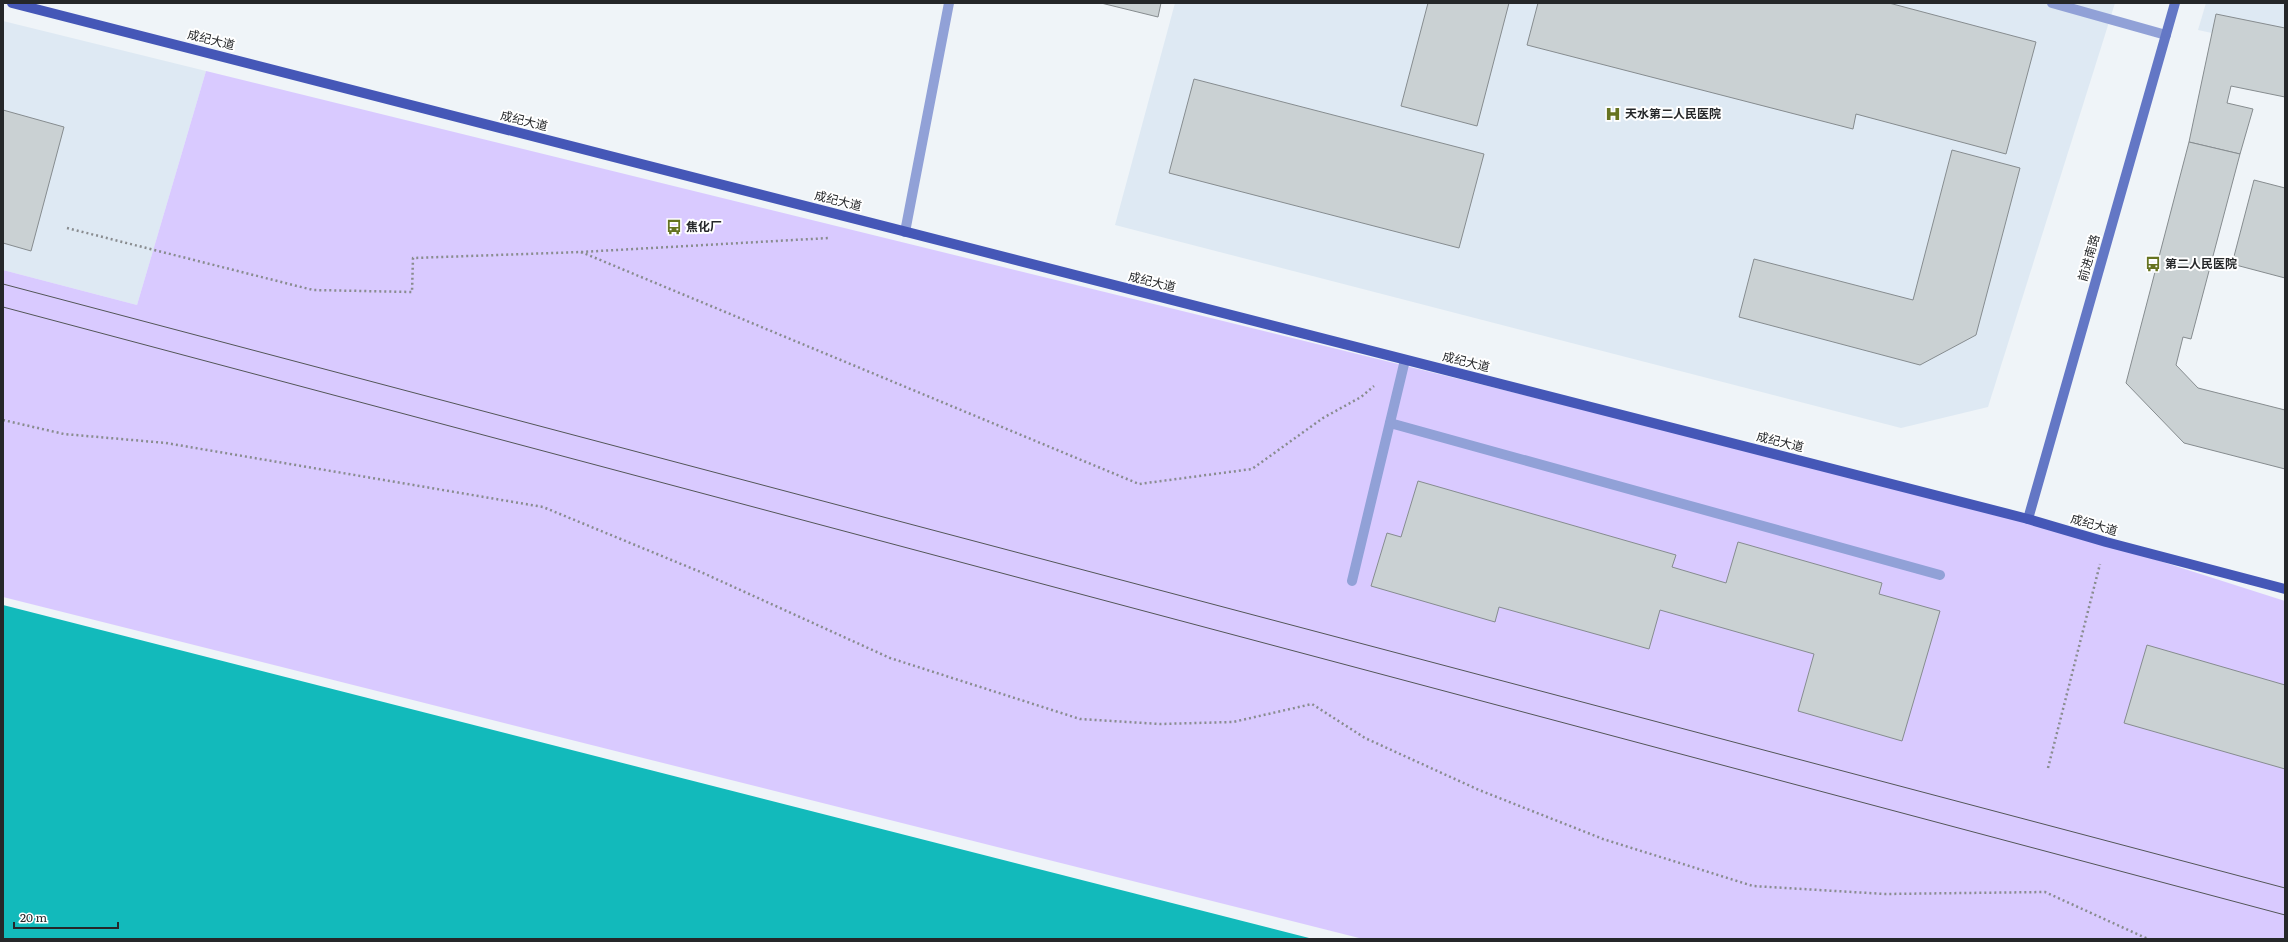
<svg xmlns="http://www.w3.org/2000/svg" width="2288" height="942" viewBox="0 0 2288 942" font-family="Literata,'Noto Sans SC',serif">
<style>
.built{fill:#dee9f3}
.green{fill:#d9caff}
.water{fill:#12babb}
.building{fill:#cad1d3;stroke:#868c8f}
.lines{fill:none;stroke-linecap:round;stroke-linejoin:round}
.path{stroke:#898c8f;stroke-width:2.5;stroke-dasharray:2 3;stroke-linecap:butt}
.lane{stroke:#91a1d7;stroke-width:10}
.street{stroke:#91a1d7;stroke-width:10}
.secondary{stroke:#6377c5;stroke-width:10}
.primary{stroke:#4557b7;stroke-width:10}
.tram{stroke:#535658;stroke-width:1}
.labels{text-anchor:middle;stroke-width:4;stroke-linejoin:round;paint-order:stroke}
.street-label{font-size:12px;fill:#252729;stroke:#fff}
.poi-label{font-size:12px;font-weight:bold;fill:#252729;stroke:#fff;text-anchor:start}
</style>
<rect width="100%" height="100%" fill="#eff4f8"/>
<!-- built -->
<g class="built">
<path d="M1175,3H2115L1988,407L1901,428L1115,225Z"/>
<path d="M2206,3H2285V49L2198,30Z"/>
<path d="M3,21L206,71L137,305L3,270Z"/>
</g>
<!-- green -->
<path class="green" d="M206,71L2028,519L2285,601V939H1363L3,597V270L137,305Z"/>
<!-- water -->
<path class="water" d="M3,605L1313,939H3Z"/>
<!-- building -->
<g class="building">
<path d="M1101,3H1161L1158,17Z"/>
<path d="M1428,3H1509L1477,126L1401,106Z"/>
<path d="M1538,3H1889L2036,42L2006,154L1856,114L1853,129L1527,45Z"/>
<path d="M2216,14L2285,28V97L2231,86L2227,103L2253,109L2240,154L2189,142Z"/>
<path d="M1194,79L1484,154L1459,248L1169,173Z"/>
<path d="M3,110L64,127L31,251L3,243Z"/>
<path d="M2189,142L2240,154L2191,339L2183,337L2176,365L2198,388L2285,410V469L2184,443L2126,383Z"/>
<path d="M1952,150L2020,168L1976,335L1920,365L1739,317L1754,259L1913,300Z"/>
<path d="M2254,180L2285,188V278L2232,264Z"/>
<path d="M1418,481L1676,555L1672,567L1726,583L1738,542L1882,583L1879,594L1940,611L1902,741L1798,711L1814,654L1660,610L1649,649L1499,607L1495,622L1371,586L1387,533L1401,537Z"/>
<path d="M2147,645L2285,685V769L2124,723Z"/>
</g>
<g class="lines">
<!-- path -->
<g class="path">
<path d="M67,228L313,290L412,292L413,258L581,252L829,238"/>
<path d="M581,252L1139,484L1252,469L1323,418L1361,397L1374,386"/>
<path d="M3,420L64,434L166,443L543,507L703,573L890,658L1080,719L1160,724L1233,722L1312,704L1365,738L1479,790L1603,839L1753,886L1885,894L2045,892L2148,939"/>
<path d="M2048,768L2100,564"/>
</g>
<!-- lane -->
<g class="lane">
<path d="M2052,3L2166,35"/>
<path d="M1390,423L1940,575"/>
<path d="M1352,581L1405,360"/>
</g>
<!-- street -->
<path class="street" d="M905,232L949,3"/>
<!-- secondary -->
<path class="secondary" d="M2028,519L2175,3"/>
<!-- primary -->
<path class="primary" d="M12,3L2028,519L2106,542L2285,589"/>
<!-- tram -->
<g class="tram">
<path d="M3,284L2285,888"/>
<path d="M3,307L2285,915"/>
</g>
</g>
<!-- icons -->
<defs>
<symbol id="hospital-bare" viewBox="-9 -9 18 18"><path d="M-5-5h3v3.5h4V-5h3V5h-3V1.5h-4V5h-3Z" fill="#657320" stroke="#fff" stroke-width="2.5" paint-order="stroke"/></symbol>
<symbol id="bus-bare" viewBox="-9 -9 18 18"><path d="M-5-6H5V4H4V6H2V4H-2V6H-4V4H-5ZM-3.5-4V0h7V-4ZM-3.5 1.2v1.5H-2V1.2ZM2 1.2v1.5H3.5V1.2Z" fill="#657320" stroke="#fff" stroke-width="2.5" paint-order="stroke"/></symbol>
</defs>
<g fill-rule="evenodd">
<use href="#hospital-bare" x="1602" y="103" width="22" height="22"/>
<use href="#bus-bare" x="663" y="216" width="22" height="22"/>
<use href="#bus-bare" x="2142" y="253" width="22" height="22"/>
</g>
<g class="labels">
<!-- street labels -->
<g class="street-label">
<text transform="translate(211 40) rotate(14)" y="4">成纪大道</text>
<text transform="translate(524 121) rotate(14)" y="4">成纪大道</text>
<text transform="translate(838 201) rotate(14)" y="4">成纪大道</text>
<text transform="translate(2089 258) rotate(-74)" y="4">前进南路</text>
<text transform="translate(1152 282) rotate(14)" y="4">成纪大道</text>
<text transform="translate(1466 362) rotate(14)" y="4">成纪大道</text>
<text transform="translate(1780 442) rotate(14)" y="4">成纪大道</text>
<text transform="translate(2094 525) rotate(16)" y="4">成纪大道</text>
</g>
<!-- poi labels -->
<g class="poi-label">
<text x="1625" y="118">天水第二人民医院</text>
<text x="686" y="231">焦化厂</text>
<text x="2165" y="268">第二人民医院</text>
</g>
</g>
<!-- border -->
<rect width="2288" height="942" fill="none" stroke="#252729" stroke-width="8"/>
<!-- scale -->
<path d="M14 922v6h104v-6" fill="none" stroke="#252729" stroke-width="2"/>
<text x="20" y="922" font-size="12" fill="#252729" stroke="#ffffff" stroke-width="3" paint-order="stroke">20 m</text>
</svg>
